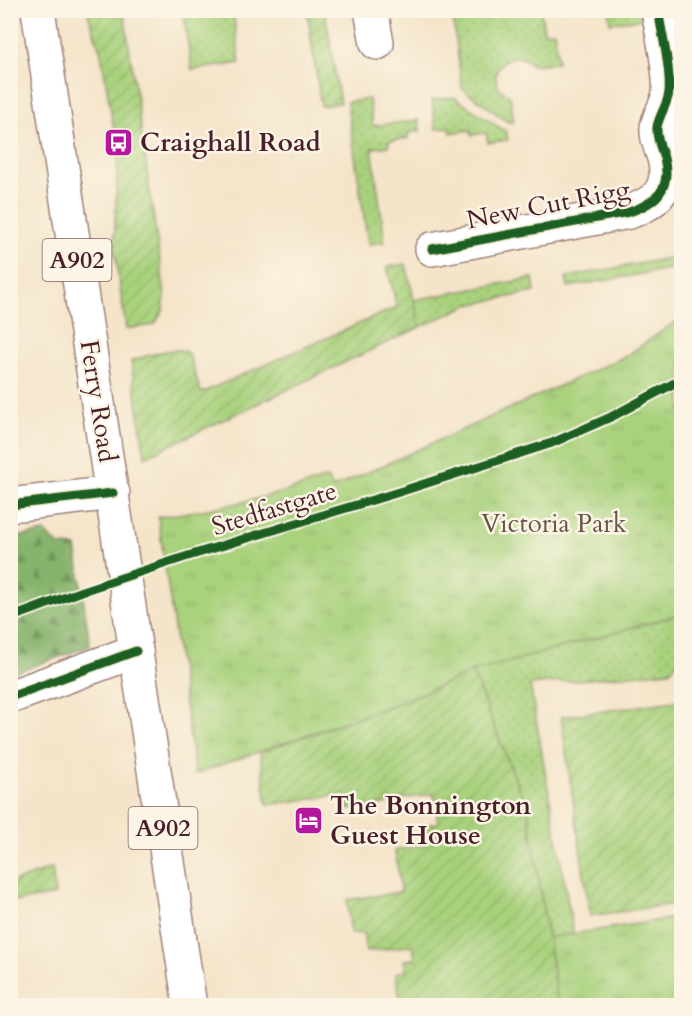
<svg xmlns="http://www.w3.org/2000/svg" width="692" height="1016" viewBox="0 0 692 1016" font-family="Cardo,serif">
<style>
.grass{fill:url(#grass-dots);stroke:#7a7854;stroke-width:1.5}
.forest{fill:url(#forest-firs);stroke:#686a4c;stroke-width:1.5}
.park{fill:url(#park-tufts);stroke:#7a7854;stroke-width:1.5}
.garden{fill:url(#garden-furrows);stroke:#7a7854;stroke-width:1.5}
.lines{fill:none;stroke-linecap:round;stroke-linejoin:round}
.minor-casing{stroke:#9f827a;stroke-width:36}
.major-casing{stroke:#9f827a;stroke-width:36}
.minor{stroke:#fff;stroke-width:33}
.major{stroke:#fff;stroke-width:33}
.cycleway-casing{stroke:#fcf5e5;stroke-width:13}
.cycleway{stroke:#1b5e20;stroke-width:9}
.labels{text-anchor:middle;stroke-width:5;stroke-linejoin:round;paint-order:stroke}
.shield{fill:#fcf5e5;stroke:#7f5f63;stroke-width:1.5}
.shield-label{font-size:24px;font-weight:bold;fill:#4a1f2b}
.poi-label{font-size:26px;font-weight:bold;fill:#4a1f2b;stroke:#fcf5e5;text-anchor:start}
.street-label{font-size:26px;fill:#4a1f2b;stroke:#fcf5e5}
.park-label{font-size:26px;fill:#654;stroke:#fcf5e5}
</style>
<defs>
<pattern id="grass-dots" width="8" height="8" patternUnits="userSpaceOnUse" patternTransform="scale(1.5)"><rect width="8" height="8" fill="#a9d27d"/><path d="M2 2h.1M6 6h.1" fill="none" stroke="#93b46c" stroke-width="1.8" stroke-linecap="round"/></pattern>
<pattern id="forest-firs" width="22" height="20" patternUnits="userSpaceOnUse" patternTransform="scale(1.5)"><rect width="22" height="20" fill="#86b46c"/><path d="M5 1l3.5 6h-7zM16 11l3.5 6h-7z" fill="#709259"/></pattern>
<pattern id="park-tufts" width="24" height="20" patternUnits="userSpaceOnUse" patternTransform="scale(1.5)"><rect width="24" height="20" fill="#a9d27d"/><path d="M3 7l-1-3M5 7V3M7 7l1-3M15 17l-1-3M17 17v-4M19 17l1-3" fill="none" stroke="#93b46c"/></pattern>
<pattern id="garden-furrows" width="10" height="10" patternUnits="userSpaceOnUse" patternTransform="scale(1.5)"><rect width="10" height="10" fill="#a9d27d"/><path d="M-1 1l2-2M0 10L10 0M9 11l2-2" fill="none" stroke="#93b46c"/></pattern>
</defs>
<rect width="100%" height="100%" fill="#fcf5e5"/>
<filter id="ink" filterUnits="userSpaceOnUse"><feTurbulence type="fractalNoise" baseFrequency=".0167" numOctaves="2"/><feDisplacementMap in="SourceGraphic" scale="12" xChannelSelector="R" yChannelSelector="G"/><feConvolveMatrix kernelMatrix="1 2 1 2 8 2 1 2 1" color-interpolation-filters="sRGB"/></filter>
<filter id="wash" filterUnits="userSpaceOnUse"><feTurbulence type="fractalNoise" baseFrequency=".008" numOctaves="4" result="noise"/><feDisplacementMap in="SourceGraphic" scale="24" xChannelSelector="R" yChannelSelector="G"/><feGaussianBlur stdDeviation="1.35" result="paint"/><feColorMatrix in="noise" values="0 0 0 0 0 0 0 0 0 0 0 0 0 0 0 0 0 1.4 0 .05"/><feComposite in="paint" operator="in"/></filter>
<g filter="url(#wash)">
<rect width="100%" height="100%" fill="#f4e4c9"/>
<!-- grass -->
<g class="grass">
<path d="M183,11H233L240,63L192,70Z"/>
<path d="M452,11H541L544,32L554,31L558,62L532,65C507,40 478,81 510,96L514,122H508L462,88Z"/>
<path d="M609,11H648L649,18L610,23Z"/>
<path d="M454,97L506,132L508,140L488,143L486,133L471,135L470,130L451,133L450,127L436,129L432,100Z"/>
<path d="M369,99L373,126L419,120L420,131L408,133V138L388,141L389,146L372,148L385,242L368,244L347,102Z"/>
<path d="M681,256V267L568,287L566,277Z"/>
<path d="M533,278L535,292L468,305L420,327L413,300Z"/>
<path d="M678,615L681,657L676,665L669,671L530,685L586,1005H558L528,810L472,672Z"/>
</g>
<!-- forest -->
<path class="forest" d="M44,532L60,546L76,547L90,646L11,674V538Z"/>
<!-- park -->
<g class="park">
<path d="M681,318V614L472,672L407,700L195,774L158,517C215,509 273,498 327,478L333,488L626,356Z"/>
<path d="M681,917V1005H558L547,938Z"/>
</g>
<!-- garden -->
<g class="garden">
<path d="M87,11H124L165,296L163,311L154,325L126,329L114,246L118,154L101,53Z"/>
<path d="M307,11H325L340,103L321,106Z"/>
<path d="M406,264L420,327L145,457L131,361C146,357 178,343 189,354L201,393L397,307L387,267Z"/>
<path d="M472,672L528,810L558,1005L418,1006L417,998L400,1000L396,973L406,971L404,960L415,959L413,945L366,952L363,933L351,934L347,900L401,892L395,850L426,845L423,825L438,823L434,794L388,801V804L347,809L345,794L267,805L260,752L407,700Z"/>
<path d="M681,700V903L590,916L561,717Z"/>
<path d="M52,868L55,895L11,902V883Z"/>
</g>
</g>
<g filter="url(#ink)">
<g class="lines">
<defs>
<g id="minor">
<path d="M371,10L377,43"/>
<path d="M432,249L629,212C656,203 672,189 664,158C661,148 656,138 657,127C659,115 668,104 669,92C671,70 662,34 658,10"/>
<path d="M10,505L113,493"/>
<path d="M10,697L136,651"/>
</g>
<path id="major" d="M38,10L190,1006"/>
</defs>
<!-- minor casing -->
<use href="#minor" class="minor-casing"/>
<!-- major casing -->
<use href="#major" class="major-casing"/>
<!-- minor -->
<use href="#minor" class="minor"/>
<!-- major -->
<use href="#major" class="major"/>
<defs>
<g id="cycleway">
<path d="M432,249L629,212C656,203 672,189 664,158C661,148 656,138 657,127C659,115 668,104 669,92C671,70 662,34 658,10"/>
<path d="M10,505L113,493"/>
<path d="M10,618L82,591L188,556L399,492L552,443L611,417L682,379"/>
<path d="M10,697L136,651"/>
</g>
</defs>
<!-- cycleway casing -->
<use href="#cycleway" class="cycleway-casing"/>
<!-- cycleway -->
<use href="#cycleway" class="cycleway"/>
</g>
</g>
<!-- icons -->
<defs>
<symbol id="bus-square" viewBox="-11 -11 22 22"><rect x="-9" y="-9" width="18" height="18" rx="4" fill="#b5179e" stroke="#fcf5e5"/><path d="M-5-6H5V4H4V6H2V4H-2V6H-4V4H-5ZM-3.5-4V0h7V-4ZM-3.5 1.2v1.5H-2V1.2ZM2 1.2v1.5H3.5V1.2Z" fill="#fff"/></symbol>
<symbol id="hotel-square" viewBox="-11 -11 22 22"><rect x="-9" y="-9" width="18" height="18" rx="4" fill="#b5179e" stroke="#fcf5e5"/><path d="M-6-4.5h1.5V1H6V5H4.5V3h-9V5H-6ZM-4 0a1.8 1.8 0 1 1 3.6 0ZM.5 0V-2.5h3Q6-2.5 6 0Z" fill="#fff"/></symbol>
</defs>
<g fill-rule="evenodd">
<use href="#bus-square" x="102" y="126" width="33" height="33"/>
<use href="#hotel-square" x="292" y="804" width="33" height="33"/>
</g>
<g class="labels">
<!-- shield labels -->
<g class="shield">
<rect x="42.5" y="239" width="69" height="42" rx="4.5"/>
<rect x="128.5" y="807" width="69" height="42" rx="4.5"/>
</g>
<g class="shield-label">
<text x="77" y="268">A902</text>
<text x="163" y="836">A902</text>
</g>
<!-- poi labels -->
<g class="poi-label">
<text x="140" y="151">Craighall Road</text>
<text x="330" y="814">The Bonnington<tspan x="330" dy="30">Guest House</tspan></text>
</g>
<!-- street labels -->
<g class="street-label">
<text transform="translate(548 204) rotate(-11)" y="9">New Cut Rigg</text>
<text transform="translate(99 401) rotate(81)" y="9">Ferry Road</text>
<text transform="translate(274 508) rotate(-17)" y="9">Stedfastgate</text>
</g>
<!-- park labels -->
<g class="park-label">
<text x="554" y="532">Victoria Park</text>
</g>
</g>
<!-- margin -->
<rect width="692" height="1016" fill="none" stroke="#fcf5e5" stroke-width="36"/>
</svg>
